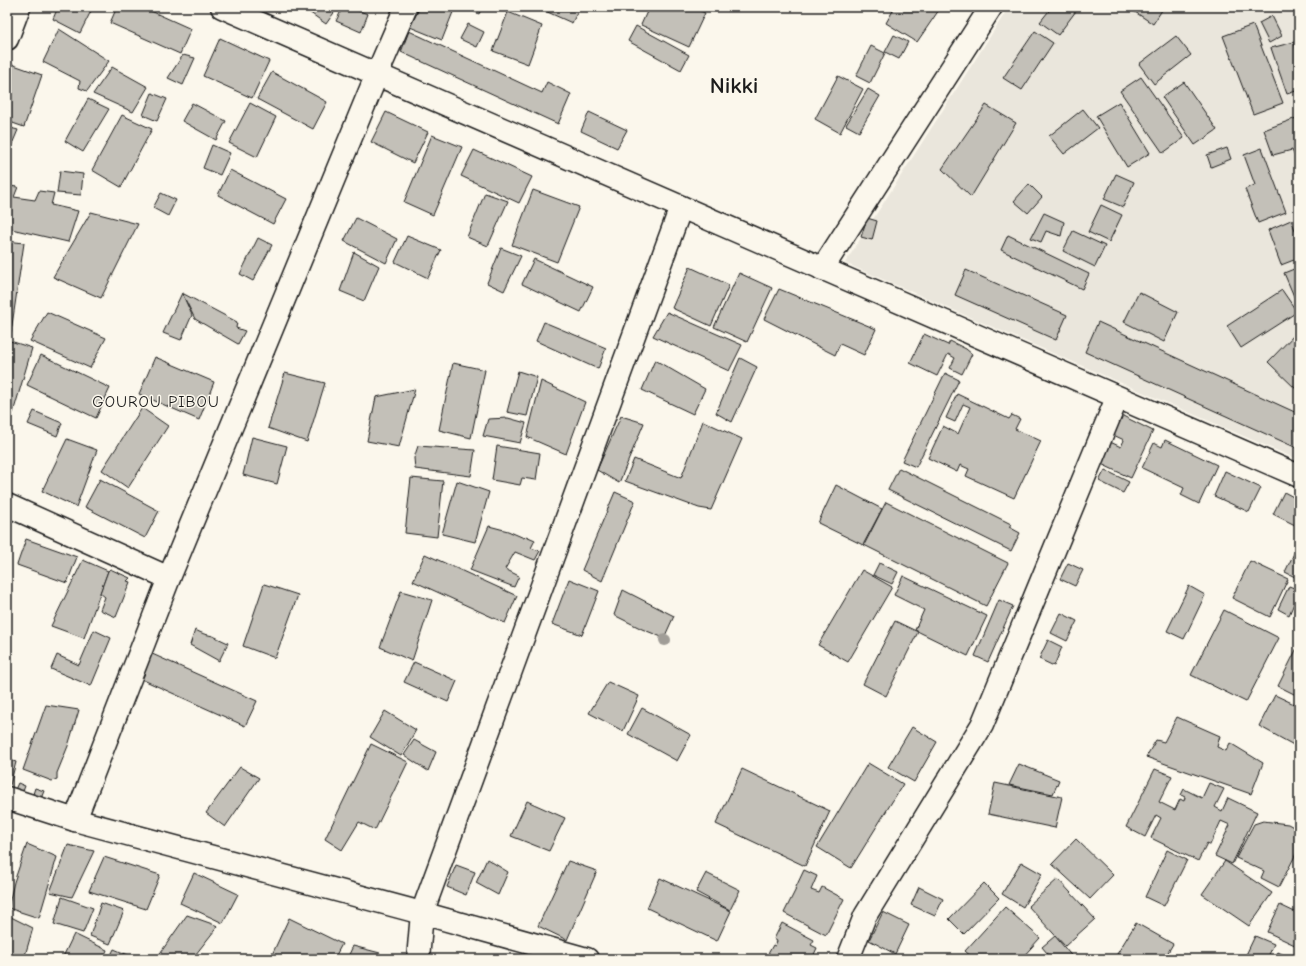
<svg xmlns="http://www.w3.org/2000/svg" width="1306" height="966" viewBox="0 0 1306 966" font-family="'Comic Neue',sans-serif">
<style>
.built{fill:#eae6dc}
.building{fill:#c3c0b8;stroke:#1c1c1c}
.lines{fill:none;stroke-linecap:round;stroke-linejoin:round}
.minor-casing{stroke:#1c1c1c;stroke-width:25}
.secondary-casing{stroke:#1c1c1c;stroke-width:25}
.primary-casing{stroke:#1c1c1c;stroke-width:25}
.minor{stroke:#fbf7ec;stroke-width:22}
.secondary{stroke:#fbf7ec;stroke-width:22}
.primary{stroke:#fbf7ec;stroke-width:22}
.tree{fill:#a09d97}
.labels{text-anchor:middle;stroke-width:3;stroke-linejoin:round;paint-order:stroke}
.neighbourhood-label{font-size:16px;letter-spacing:1px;fill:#1c1c1c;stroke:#fbf7ec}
.town-label{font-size:23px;font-weight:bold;fill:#1c1c1c;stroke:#fbf7ec}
</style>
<rect width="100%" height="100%" fill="#fbf7ec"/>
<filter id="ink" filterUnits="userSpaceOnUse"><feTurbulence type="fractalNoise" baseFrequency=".025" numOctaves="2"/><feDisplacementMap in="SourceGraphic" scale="8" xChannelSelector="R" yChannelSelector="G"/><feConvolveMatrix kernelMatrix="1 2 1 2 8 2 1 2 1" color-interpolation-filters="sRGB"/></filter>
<g filter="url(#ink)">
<!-- built -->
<path class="built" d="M1009,7H1299V460L845,263Z"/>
<!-- building -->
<g class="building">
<path d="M58,7H93L80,33L53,19Z"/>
<path d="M117,7H142L191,29L180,54L110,23Z"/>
<path d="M312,7H338L326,24L309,12Z"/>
<path d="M343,7H347L368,14L361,32L336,21Z"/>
<path d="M420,7H455L442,40L410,27Z"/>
<path d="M465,7H482L479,14Z"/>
<path d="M544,7H580L572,23L543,10Z"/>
<path d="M649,7H692L705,13L689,47L641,25Z"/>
<path d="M895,7H941L917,42L886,23Z"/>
<path d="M1052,7H1079L1058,35L1040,22Z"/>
<path d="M1134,7H1164L1153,24L1132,10Z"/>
<path d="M508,12L542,26L528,64L493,51Z"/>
<path d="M1272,16L1282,36L1269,43L1259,23Z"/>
<path d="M468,24L484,32L477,47L460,39Z"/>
<path d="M1253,25L1283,103L1253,114L1223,36Z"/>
<path d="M636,26L689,55L681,70L628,41Z"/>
<path d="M59,29L109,61L87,91L79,88L80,81L43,62Z"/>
<path d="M409,31L542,93L547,82L571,94L558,124L401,52Z"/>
<path d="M1035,31L1053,43L1022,90L1003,78Z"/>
<path d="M894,35L908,42L899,59L885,52Z"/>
<path d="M1176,36L1191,55L1154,84L1139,64Z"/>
<path d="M220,38L269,61L252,98L203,76Z"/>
<path d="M1294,42L1299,57V90L1287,94L1271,48Z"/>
<path d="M871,46L885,53L870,83L856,76Z"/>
<path d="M183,55L195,58L183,85L168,78Z"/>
<path d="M11,64L42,75L24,127L7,121V74Z"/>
<path d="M112,67L148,87L133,112L93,94Z"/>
<path d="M272,72L327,102L313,129L257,99Z"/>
<path d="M838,76L863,89L840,133L815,119Z"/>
<path d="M1141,77L1184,138L1163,153L1120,91Z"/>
<path d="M1184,82L1217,130L1195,145L1162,97Z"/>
<path d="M868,89L880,96L859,132L846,125Z"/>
<path d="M152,93L167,99L157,121L143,115Z"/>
<path d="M88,99L109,109L83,152L65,141Z"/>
<path d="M1119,102L1150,153L1127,167L1096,116Z"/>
<path d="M192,103L226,121L216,140L182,121Z"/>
<path d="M250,103L276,117L257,157L229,143Z"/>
<path d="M986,105L1016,123L971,197L942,169Z"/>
<path d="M1083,109L1098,128L1064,154L1049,136Z"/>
<path d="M386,112L428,132L413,163L371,142Z"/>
<path d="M589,112L627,130L617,148L581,131Z"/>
<path d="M122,115L152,129L121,187L92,170Z"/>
<path d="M1299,117V166L1292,150L1273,155L1264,130Z"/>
<path d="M7,127L18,130L7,156Z"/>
<path d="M432,135L462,147L433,215L404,202Z"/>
<path d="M212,145L230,153L220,175L203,168Z"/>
<path d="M1227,148L1231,159L1211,167L1207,155Z"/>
<path d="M1262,148L1286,212L1258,223L1245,189L1255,185L1244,155Z"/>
<path d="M474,150L532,177L519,203L461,176Z"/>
<path d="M230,170L286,199L273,224L218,195Z"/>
<path d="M60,171L83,174L81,195L57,193Z"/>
<path d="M1116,174L1134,182L1123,207L1104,199Z"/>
<path d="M1029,184L1042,197L1028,213L1014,201Z"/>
<path d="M7,186L18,187L14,197L35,200L39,191L54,193L51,205L78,211L68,242L7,228Z"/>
<path d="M533,190L579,207L557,262L512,245Z"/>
<path d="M161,193L176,200L168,216L153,208Z"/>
<path d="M485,193L508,201L488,246L467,237Z"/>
<path d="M1101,205L1122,215L1109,242L1088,232Z"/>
<path d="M91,212L138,224L101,298L53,277Z"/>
<path d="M1044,213L1064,222L1061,236L1046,231L1041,242L1031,238Z"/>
<path d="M356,218L397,239L386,263L344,241Z"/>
<path d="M867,218L877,221L872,240L861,237Z"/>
<path d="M1291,220L1299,239V258L1281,265L1268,230Z"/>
<path d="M1073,231L1105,246L1095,267L1063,251Z"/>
<path d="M1008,235L1089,274L1082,289L1001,250Z"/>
<path d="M407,236L441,250L428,278L395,262Z"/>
<path d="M258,238L272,245L253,281L240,274Z"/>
<path d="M7,241L24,243L11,332H7Z"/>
<path d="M501,248L521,256L504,291L487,283Z"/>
<path d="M354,252L379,266L364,301L340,291Z"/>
<path d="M534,259L593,287L581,312L522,284Z"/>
<path d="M690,267L729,285L711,326L672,308Z"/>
<path d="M1299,267V308L1284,273Z"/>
<path d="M966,270L1067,315L1056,340L955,295Z"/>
<path d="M739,273L772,288L747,342L714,327Z"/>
<path d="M779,289L876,329L864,355L840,344L835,355L764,319Z"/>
<path d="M1282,290L1297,312L1241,348L1227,326Z"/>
<path d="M1139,292L1178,312L1164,342L1124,322Z"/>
<path d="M182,293L192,315L181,340L163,333Z"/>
<path d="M182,293L237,322L236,328L245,331L238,344L195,319Z"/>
<path d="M47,312L106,338L90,368L30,341Z"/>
<path d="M667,312L742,345L729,371L653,336Z"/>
<path d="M544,322L606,348L598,369L536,341Z"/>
<path d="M1098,322L1299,414V449L1085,352Z"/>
<path d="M1299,330V392L1268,362Z"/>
<path d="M924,334L948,345L950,341L966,349L972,354L962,374L950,368L955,358L948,354L937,376L910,363Z"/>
<path d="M7,340L32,348L13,413L7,411Z"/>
<path d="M41,355L110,388L96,418L27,385Z"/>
<path d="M155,357L214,382L199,420L139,394Z"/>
<path d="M740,358L757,367L732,422L716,413Z"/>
<path d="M655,360L705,389L693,414L642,390Z"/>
<path d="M453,363L485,370L471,438L439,430Z"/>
<path d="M518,371L537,377L527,416L507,412Z"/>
<path d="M285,373L325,383L307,442L268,428Z"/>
<path d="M945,373L959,380L916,467L902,461Z"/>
<path d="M541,381L585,402L566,454L527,437Z"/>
<path d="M415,389L399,447L367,441L376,397Z"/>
<path d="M957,394L1009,419L1012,415L1020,419L1015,429L1041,441L1014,498L966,476L969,469L960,465L957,472L928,458L943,426L958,434L970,407L963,404L955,422L946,418Z"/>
<path d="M142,408L168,426L128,488L102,470Z"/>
<path d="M34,411L62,423L57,436L28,424Z"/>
<path d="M1117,413L1153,431L1131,478L1097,462L1108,441L1121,447L1124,440L1107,432Z"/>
<path d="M621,416L644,423L619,483L597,470Z"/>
<path d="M508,418L526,423L520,443L483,436L488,419Z"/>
<path d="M703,421L742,439L711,510L699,508L625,481L634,459L681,478Z"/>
<path d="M252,437L287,446L277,484L243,475Z"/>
<path d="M67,439L97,450L76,507L42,491Z"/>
<path d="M1165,440L1217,465L1199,504L1181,495L1184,488L1142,468L1154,443L1162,447Z"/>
<path d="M418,446L475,450L471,476L415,469L414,458Z"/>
<path d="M497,446L540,453L536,480L522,478L520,485L492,480Z"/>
<path d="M899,468L1011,524L1009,527L1020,533L1011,551L888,490Z"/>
<path d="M1105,470L1129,482L1123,493L1099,481Z"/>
<path d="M1225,471L1261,488L1249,512L1214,496Z"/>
<path d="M411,478L443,481L437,537L405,533Z"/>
<path d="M100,479L159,511L145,538L85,507Z"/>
<path d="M457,481L489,492L475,542L442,534Z"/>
<path d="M836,485L882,509L863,545L818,523Z"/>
<path d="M615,492L635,501L602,581L582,570Z"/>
<path d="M1284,492L1299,500V527L1273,514Z"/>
<path d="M886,502L1008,563L986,606L864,545Z"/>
<path d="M489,526L508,531L524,538L526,536L535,540L531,548L540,551L535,560L515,552L505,569L519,576L514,587L470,570Z"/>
<path d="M26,539L77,557L67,583L17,565Z"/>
<path d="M1299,543V579L1285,572Z"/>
<path d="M425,554L517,596L505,623L413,581Z"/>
<path d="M83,560L108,571L84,638L51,626Z"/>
<path d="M1250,561L1288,579L1270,617L1232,598Z"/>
<path d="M879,563L898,572L892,584L873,575Z"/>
<path d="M1068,563L1083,570L1075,586L1060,579Z"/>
<path d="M110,569L130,578L127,581L130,582L116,617L100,610L105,597L100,593L108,571Z"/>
<path d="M862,570L892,587L848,662L818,645Z"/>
<path d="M903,576L987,616L968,656L915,630L924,610L894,595Z"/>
<path d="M569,579L599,591L582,635L552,624Z"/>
<path d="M264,584L298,595L275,658L243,646Z"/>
<path d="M1189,586L1205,595L1184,639L1167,631Z"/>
<path d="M1289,586L1299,590V592L1289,615L1278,609Z"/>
<path d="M623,590L674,616L664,638L642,629L614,615Z"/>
<path d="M401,591L432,600L412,661L380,647Z"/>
<path d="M999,600L1013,606L988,662L975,656Z"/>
<path d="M1224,610L1279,638L1246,702L1191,675Z"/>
<path d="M1061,613L1077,621L1067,641L1051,633Z"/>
<path d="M895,621L918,632L886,696L863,684Z"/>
<path d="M94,630L111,638L91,686L51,669L57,655L79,665Z"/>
<path d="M195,630L204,634L213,636L228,643L219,661L190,645Z"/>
<path d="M1048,640L1062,647L1054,666L1039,659Z"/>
<path d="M1299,644V748L1259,726L1275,695L1294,704L1298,696L1278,686Z"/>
<path d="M150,653L257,701L245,726L139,678Z"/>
<path d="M414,662L457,681L448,702L404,682Z"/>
<path d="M608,682L639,696L623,731L589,713Z"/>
<path d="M46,705L79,710L68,746L57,773V779L52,781L23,770Z"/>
<path d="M642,708L691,735L677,761L628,734Z"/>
<path d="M385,711L416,730L401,756L370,737Z"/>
<path d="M1177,717L1220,736L1217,747L1226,751L1230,743L1263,763L1251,794L1146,757L1156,740L1164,742Z"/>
<path d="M912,727L937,742L914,782L888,767Z"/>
<path d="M414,740L436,752L428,771L404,755Z"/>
<path d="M371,744L408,762L375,830L359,822L342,850L325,839Z"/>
<path d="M7,759L16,762L10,785L7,784Z"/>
<path d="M868,763L903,784L851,868L817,847Z"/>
<path d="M1019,764L1059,780L1053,794L1009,785Z"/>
<path d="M240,767L259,778L225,827L206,813Z"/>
<path d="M742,769L830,811L805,866L716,824Z"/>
<path d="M1155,769L1172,776L1159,802L1175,810L1180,799L1184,801L1185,797L1181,795L1184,789L1202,798L1209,783L1224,789L1215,807L1222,811L1228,798L1257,812L1232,864L1215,856L1230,825L1221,821L1210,845L1207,843L1198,861L1151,838L1161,818L1156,815L1145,837L1126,827Z"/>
<path d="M18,783L25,786L20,799L12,796Z"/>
<path d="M995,783L1062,797L1055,828L988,814Z"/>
<path d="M35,788L44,791L38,806L30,803Z"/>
<path d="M527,801L565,818L549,851L511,836Z"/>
<path d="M1263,821L1288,824L1299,830V848L1279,887L1261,878L1264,871L1236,858L1254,824Z"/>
<path d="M1076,839L1113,875L1090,899L1052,864Z"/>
<path d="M27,844L57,857L39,918L8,908L14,882Z"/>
<path d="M68,845L94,851L72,897L50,892Z"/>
<path d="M1167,850L1187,860L1164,906L1145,897Z"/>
<path d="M104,857L160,875L146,909L89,891Z"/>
<path d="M487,859L508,872L498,895L476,883Z"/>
<path d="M568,861L597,871L567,940L538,926Z"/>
<path d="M1225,861L1272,893L1249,926L1202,894Z"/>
<path d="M1021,862L1042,874L1023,907L1002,894Z"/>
<path d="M456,865L475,872L466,895L447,887Z"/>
<path d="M804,870L817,876L811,890L819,893L822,887L844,899L826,935L784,913L796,889H795Z"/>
<path d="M194,873L238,894L223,923L180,903Z"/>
<path d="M706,873L740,890L730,910L696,892Z"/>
<path d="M660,878L731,911L717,941L647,908Z"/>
<path d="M1058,879L1095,919L1065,946L1028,906Z"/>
<path d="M984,883L999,898L964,934L949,919Z"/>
<path d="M919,887L943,899L935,916L911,905Z"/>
<path d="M62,897L93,908L83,933L54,924Z"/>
<path d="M101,903L124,911L110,944L90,936Z"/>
<path d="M1280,905L1299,914V947L1267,932Z"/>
<path d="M1005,907L1040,938L1021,959H974L965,951Z"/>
<path d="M883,912L909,925L895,954L869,940Z"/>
<path d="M7,915L33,928L24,959L7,953Z"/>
<path d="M187,915L218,926L192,959H156Z"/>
<path d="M289,918L342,944L334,959H270Z"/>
<path d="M782,923L814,940L811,945L817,948L812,959H777L768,954L773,945L775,946L777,941L774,939Z"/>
<path d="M1136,923L1173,944L1164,959H1114Z"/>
<path d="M74,934L107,950L103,959H62Z"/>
<path d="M1055,936L1074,959H1052L1042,947Z"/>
<path d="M1255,936L1274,944L1267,959H1244Z"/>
<path d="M353,946L380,953L378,959H347Z"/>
<path d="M114,949L128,955L126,959H109Z"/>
<path d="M1278,952L1292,959H1274Z"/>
</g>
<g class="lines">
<defs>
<g id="minor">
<path d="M822,269L991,7"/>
<path d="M7,505L169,578"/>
<path d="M7,798L75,820L422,913L587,959"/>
<path d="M75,820L169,578L377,74L406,7"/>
<path d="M418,959L422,913L681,207"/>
<path d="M848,959L865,916L982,725L1117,398"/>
</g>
<path id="secondary" d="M222,7L1299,476"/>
<path id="primary" d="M7,39L19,7"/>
</defs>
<!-- minor casing -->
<use href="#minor" class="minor-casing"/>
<!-- secondary casing -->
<use href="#secondary" class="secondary-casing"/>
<!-- primary casing -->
<use href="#primary" class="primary-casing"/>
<!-- minor -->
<use href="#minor" class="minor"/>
<!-- secondary -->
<use href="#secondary" class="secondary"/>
<!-- primary -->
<use href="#primary" class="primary"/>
</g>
<!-- trees -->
<circle class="tree" cx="665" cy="640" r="6"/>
</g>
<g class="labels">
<!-- neighbourhood labels -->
<g class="neighbourhood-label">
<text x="156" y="407">GOUROU PIBOU</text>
</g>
<!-- town labels -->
<g class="town-label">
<text x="734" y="93">Nikki</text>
</g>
</g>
<!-- margin -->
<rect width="1306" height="966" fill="none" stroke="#fbf7ec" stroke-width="24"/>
<rect x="12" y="12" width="1282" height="942" fill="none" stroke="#1c1c1c" stroke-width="1.5" filter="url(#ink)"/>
</svg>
